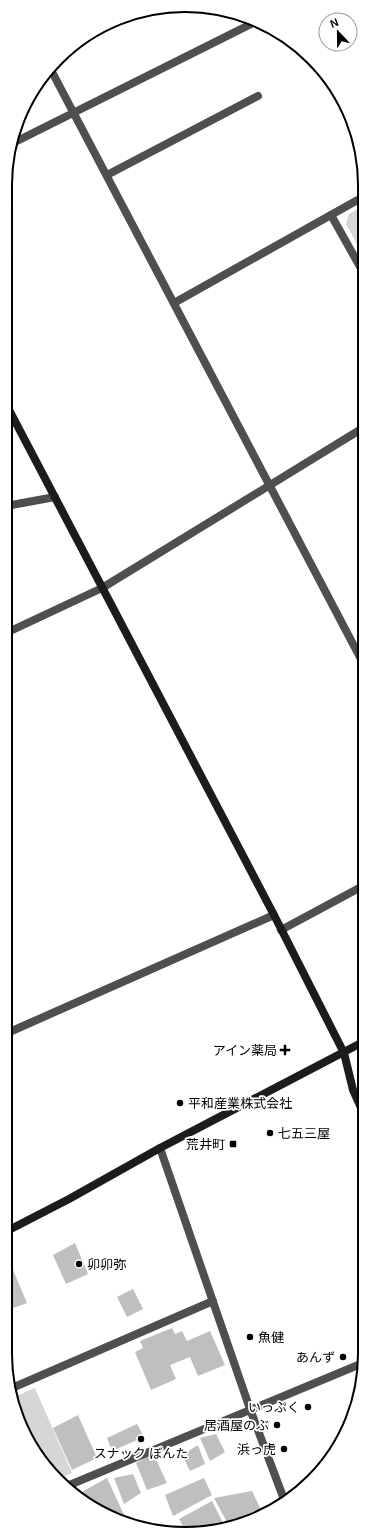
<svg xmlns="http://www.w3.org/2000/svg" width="370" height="1539" viewBox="0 0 370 1539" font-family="Helvetica,'Noto Sans JP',sans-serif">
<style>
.green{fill:#d6d6d6}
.building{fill:#bfbfbf}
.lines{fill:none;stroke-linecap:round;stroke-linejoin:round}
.street{stroke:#4f4f4f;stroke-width:8}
.secondary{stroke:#1c1c1c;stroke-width:8}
.poi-dot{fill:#000;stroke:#fff;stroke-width:1.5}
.labels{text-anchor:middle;stroke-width:3.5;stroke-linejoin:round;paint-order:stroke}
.poi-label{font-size:13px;fill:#000;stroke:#fff;text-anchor:end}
.rim{fill:none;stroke:#000;stroke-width:2}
</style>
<rect width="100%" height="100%" fill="#fff"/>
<!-- green -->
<g class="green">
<path d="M363,206V255L346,224L349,214Z"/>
<path d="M35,1388L72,1473L58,1479L50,1473L19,1423L14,1397Z"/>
</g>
<!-- building -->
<g class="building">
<path d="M75,1243L88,1274L66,1284L53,1255Z"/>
<path d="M8,1258L27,1303L5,1311V1259Z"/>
<path d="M133,1289L143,1309L127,1317L117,1297Z"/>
<path d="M172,1328L175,1334L182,1331L187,1341L210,1331L225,1365L198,1376L190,1357L170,1365L176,1379L151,1390L135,1352L143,1348L140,1341Z"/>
<path d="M78,1415L97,1458L72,1470L53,1428Z"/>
<path d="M137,1424L144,1437L112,1451L107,1438Z"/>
<path d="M216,1434L225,1452L210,1461L200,1438Z"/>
<path d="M198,1445L205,1464L190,1471L182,1455Z"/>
<path d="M153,1453L167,1483L147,1490L136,1463Z"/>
<path d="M133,1474L141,1493L124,1504L114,1478Z"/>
<path d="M107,1478L126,1519L124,1520L105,1515L78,1494Z"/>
<path d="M204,1478L212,1495L173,1516L165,1495Z"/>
<path d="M252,1491L263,1514L243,1525L229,1526L214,1498Z"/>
<path d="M212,1501L225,1527L186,1532L179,1519Z"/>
</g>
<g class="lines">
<!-- street -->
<g class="street">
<path d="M51,70L363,663"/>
<path d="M13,143L257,21"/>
<path d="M107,175L258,96"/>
<path d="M331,215L363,272"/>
<path d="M174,303L363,197"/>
<path d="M6,506L55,497"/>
<path d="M6,633L102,588L363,428"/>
<path d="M281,930L363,886"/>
<path d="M5,1034L274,915"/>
<path d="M160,1148L250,1409L285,1502"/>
<path d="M12,1388L213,1301"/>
<path d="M67,1486L363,1363"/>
</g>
<!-- secondary -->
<g class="secondary">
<path d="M6,404L274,915L344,1053L353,1090L363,1112"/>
<path d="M5,1232L69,1199L160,1148L363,1042"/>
</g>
</g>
<!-- markers -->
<g class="poi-dot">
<path d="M283 1044h4v4h4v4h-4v4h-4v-4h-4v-4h4z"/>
<circle cx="180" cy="1103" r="4"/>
<circle cx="270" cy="1133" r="4"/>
<rect x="229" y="1140" width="8" height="8" rx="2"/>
<circle cx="79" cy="1264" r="4"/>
<circle cx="250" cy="1337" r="4"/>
<circle cx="343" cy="1357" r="4"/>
<circle cx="308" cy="1407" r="4"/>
<circle cx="277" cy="1425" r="4"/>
<circle cx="141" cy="1439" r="4"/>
<circle cx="284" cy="1449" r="4"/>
</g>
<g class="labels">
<!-- poi labels -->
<g class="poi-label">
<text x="277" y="1055">アイン薬局</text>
<text x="188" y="1108" text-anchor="start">平和産業株式会社</text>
<text x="278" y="1138" text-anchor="start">七五三屋</text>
<text x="225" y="1149">荒井町</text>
<text x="87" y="1269" text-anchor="start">卯卯弥</text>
<text x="258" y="1342" text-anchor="start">魚健</text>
<text x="335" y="1362">あんず</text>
<text x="300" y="1412">いっぷく</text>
<text x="269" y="1430">居酒屋のぶ</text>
<text x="276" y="1454">浜っ虎</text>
<text x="141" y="1458" text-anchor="middle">スナック ぼんた</text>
</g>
</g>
<!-- crop -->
<path d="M0 0H370V1539H0ZM185 12H185A173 173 0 0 1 358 185V1354A173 173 0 0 1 185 1527H185A173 173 0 0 1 12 1354V185A173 173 0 0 1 185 12Z" fill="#fff" fill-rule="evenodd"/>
<path class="rim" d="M185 12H185A173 173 0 0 1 358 185V1354A173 173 0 0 1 185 1527H185A173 173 0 0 1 12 1354V185A173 173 0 0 1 185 12Z"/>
<!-- north arrow -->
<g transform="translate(338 32) rotate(338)"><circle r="19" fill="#ffffff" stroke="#999999"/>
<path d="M0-3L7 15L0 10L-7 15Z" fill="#000000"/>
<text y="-6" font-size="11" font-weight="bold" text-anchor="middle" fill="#000000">N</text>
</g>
</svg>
